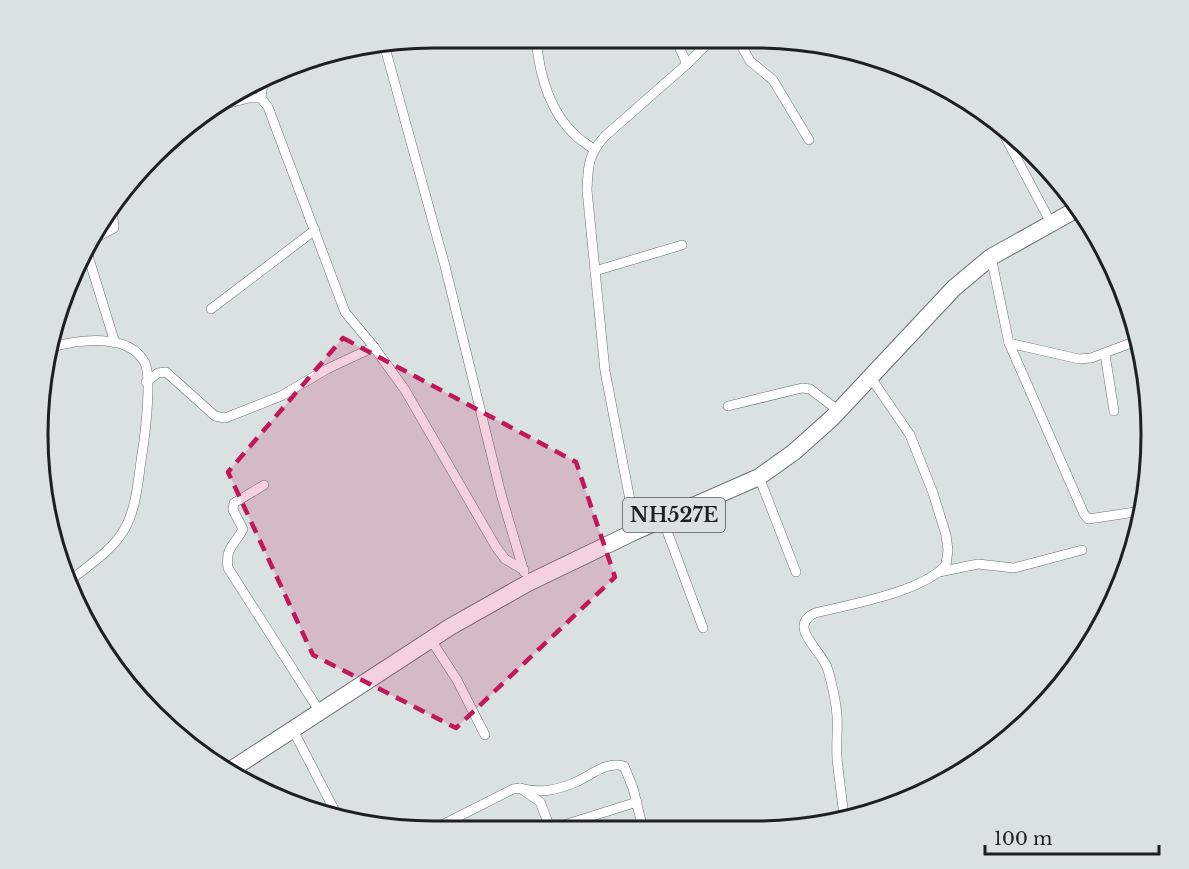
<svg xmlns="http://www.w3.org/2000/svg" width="1189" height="869" viewBox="0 0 1189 869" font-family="'Libre Baskerville',serif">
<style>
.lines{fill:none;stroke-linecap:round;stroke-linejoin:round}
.street-casing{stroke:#6a7171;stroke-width:10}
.highway-casing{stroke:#6a7171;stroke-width:18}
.street{stroke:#fff;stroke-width:9}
.highway{stroke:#fff;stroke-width:16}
.marked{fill:#c2185b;fill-opacity:0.2;stroke:#c2185b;stroke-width:4.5;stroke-dasharray:12 8;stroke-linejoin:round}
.labels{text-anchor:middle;stroke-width:4.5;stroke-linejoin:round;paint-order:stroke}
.shield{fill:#d9e1e1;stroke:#555a5a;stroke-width:1.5}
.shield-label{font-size:20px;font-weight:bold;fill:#1d2020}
.rim{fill:none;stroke:#1d2020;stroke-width:3}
</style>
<rect width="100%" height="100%" fill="#d9e1e1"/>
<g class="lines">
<defs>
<g id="street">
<path d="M536,38C539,72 548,110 575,135C580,140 587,144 593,149"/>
<path d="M675,38L687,64"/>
<path d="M737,38L750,61L773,80L809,140"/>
<path d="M558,39L561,38"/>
<path d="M384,44L445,266L501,494L524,572"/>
<path d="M261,98L263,82"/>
<path d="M210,108L249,98H261L268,107L345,312L374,347L405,390L496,547L505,559L524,570"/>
<path d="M1001,129L1051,223"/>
<path d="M91,240L114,228L112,209"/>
<path d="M87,246L89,259L115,343"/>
<path d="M991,257L1009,343L1079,359L1091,358L1139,340"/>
<path d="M595,271L682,245"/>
<path d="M211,309L315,230"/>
<path d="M1009,343L1084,514L1088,519L1095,518L1142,511"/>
<path d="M52,347C78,340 129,332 145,363C152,378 145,436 142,454C138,479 137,508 124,530C111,552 86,567 67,583"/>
<path d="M1105,354L1114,411"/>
<path d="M146,382L158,373L166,372L215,416L225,418L281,396L327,369L374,347"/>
<path d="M728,406L802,388L810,389L839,411"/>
<path d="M759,477L796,572"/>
<path d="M264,485L234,503L233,510L243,529C235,545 225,547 228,568L320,712"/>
<path d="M663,520L703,628"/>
<path d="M636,531L605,371L587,190C588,166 588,155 605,136L687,64L713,38"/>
<path d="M939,572L978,564L1014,568L1082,550"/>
<path d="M431,640L457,680L485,735"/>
<path d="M293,730L339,819"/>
<path d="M520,788C540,794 557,790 576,782C592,775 606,761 624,766L633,788L643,829"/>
<path d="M844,818C842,798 839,778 837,758C836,744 838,730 837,716C836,701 832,684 828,670C823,651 786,627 815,613C851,604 922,592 946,565L948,550L946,535L933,493L910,435L871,378"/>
<path d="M551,829L637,802"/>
<path d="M432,830L513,789L520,788L540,802L551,830"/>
</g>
<path id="highway" d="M229,771L450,627L528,583L636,531L759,477L794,452L832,418L954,288L991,257L1079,208"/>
</defs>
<!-- street casing -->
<use href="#street" class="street-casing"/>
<!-- highway casing -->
<use href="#highway" class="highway-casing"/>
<!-- street -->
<use href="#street" class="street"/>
<!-- highway -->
<use href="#highway" class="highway"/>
</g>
<!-- marked area -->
<path class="marked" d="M343,338L576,462L615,577L456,728L313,655L228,472Z"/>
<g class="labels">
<!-- shield labels -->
<rect class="shield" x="623" y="498" width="102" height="34" rx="4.5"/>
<g class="shield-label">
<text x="674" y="522">NH527E</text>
</g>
</g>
<!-- crop -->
<path d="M0 0H1189V869H0ZM434 48H755A386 386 0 0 1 1141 434V435A386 386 0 0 1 755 821H434A386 386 0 0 1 48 435V434A386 386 0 0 1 434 48Z" fill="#d9e1e1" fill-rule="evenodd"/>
<path class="rim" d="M434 48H755A386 386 0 0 1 1141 434V435A386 386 0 0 1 755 821H434A386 386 0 0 1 48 435V434A386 386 0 0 1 434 48Z"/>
<!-- scale -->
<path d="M985 845v9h174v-9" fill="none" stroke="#1d2020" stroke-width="3"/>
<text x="994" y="845" font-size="18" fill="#1d2020" stroke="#d9e1e1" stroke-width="4.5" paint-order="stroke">100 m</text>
</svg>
